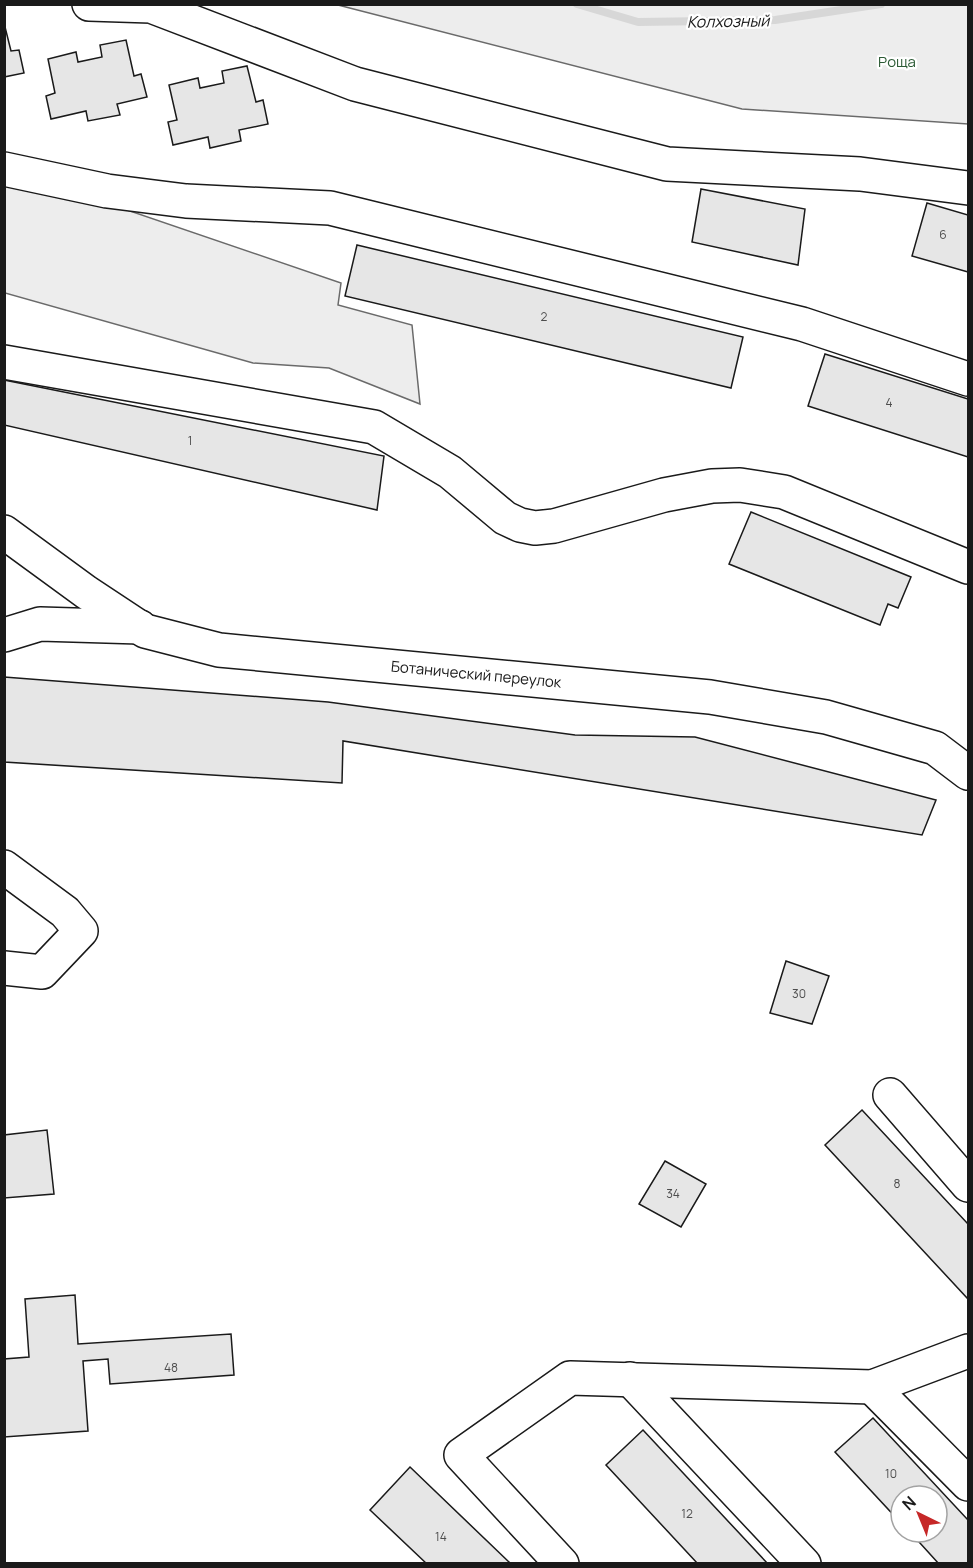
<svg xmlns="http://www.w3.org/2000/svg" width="973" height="1568" viewBox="0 0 973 1568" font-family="Manrope,sans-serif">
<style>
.built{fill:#ededed;stroke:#6a6a6a;stroke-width:1.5}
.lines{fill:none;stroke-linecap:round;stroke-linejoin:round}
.stream{stroke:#d7d7d7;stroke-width:8}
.building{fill:#e6e6e6;stroke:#1a1a1a;stroke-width:1.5}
.minor-casing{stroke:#1a1a1a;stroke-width:36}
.minor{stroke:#fff;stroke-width:33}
.labels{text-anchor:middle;stroke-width:4.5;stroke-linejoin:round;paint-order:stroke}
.number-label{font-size:12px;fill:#4d4d4d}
.park-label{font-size:15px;fill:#2b5a34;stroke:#fff}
.street-label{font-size:15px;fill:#1a1a1a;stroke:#fff}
.water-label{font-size:16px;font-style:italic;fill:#1a1a1a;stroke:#fff}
</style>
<rect width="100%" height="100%" fill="#fff"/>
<!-- built -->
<g class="built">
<path d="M338,5H968V124L742,109Z"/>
<path d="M4,168L341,283L338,305L412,325L420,404L329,368L253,363L5,293Z"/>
</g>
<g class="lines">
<!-- stream -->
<path class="stream" d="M577,4L638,22L775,20L881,4"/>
</g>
<!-- building -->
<g class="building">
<path d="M4,23L11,51L19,50L24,73L4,77Z"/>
<path d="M126,40L134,76L141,74L147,97L117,104L120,115L88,121L86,111L51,119L46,96L55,93L48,59L76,52L78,62L102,57L100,45Z"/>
<path d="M247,66L256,102L263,100L268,124L239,130L241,141L210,148L208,137L173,145L168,122L177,120L169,85L198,78L200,88L224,83L222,71Z"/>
<path d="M701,189L805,209L798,265L692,242Z"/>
<path d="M927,203L968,215V272L912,256Z"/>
<path d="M357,245L743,337L731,388L345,296Z"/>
<path d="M825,354L968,399V457L808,406Z"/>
<path d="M4,380L384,456L377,510L4,425Z"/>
<path d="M751,512L911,577L898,608L888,604L880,625L729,564Z"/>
<path d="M4,677L328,702L575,735L695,737L936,800L922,835L343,741L342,783L4,762Z"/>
<path d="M786,961L829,976L812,1024L770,1013Z"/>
<path d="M862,1110L968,1224V1299L825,1145Z"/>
<path d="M47,1130L54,1194L4,1198V1135Z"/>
<path d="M665,1161L706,1184L681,1227L639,1204Z"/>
<path d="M75,1295L78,1344L231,1334L234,1375L110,1384L108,1359L83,1361L88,1431L4,1437V1359L29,1357L25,1299Z"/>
<path d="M873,1418L968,1520V1564H939L910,1532H937V1496H901V1523L835,1452Z"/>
<path d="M643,1430L768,1564H698L606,1465Z"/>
<path d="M410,1467L511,1564H427L370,1510Z"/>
</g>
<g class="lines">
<defs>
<g id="minor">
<path d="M89,4L151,6L355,84L667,164L860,174L968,188"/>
<path d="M4,169L107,191L186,201L330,208L802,324L968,379"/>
<path d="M4,362L374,427L450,472L505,518L520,525L535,528L554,526L664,495L712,486L740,485L784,492L968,567"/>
<path id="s1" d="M4,532L86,592L145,631L219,650L710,697L826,717L935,748L968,773"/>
<path d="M4,635L40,624L140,627"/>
<path d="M4,867L65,912L81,931L42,972L4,968"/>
<path d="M890,1095L968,1185"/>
<path d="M630,1379L804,1564"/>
<path d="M872,1387L968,1484"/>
<path d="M562,1564L461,1455L570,1378L872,1387L968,1351"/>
</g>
</defs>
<!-- minor casing -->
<use href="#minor" class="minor-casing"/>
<!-- minor -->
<use href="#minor" class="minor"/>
</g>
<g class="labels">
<!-- number labels -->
<g class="number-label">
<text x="943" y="239">6</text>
<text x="544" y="321">2</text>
<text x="889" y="407">4</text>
<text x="190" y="445">1</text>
<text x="799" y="998">30</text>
<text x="897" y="1188">8</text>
<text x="673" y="1198">34</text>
<text x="171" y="1372">48</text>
<text x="891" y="1478">10</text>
<text x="687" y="1518">12</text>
<text x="441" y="1541">14</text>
</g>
<!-- park labels -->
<g class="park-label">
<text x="897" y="67">Роща</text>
</g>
<!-- street labels -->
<g class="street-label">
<text dy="5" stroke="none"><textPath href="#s1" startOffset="507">Ботанический переулок</textPath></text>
</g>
<!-- water labels -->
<g class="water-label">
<text transform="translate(728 21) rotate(-1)" y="6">Колхозный</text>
</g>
</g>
<!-- border -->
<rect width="973" height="1568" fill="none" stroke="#1a1a1a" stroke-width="12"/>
<!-- north arrow -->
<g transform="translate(919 1514) rotate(317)"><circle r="28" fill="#ffffff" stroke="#a3a3a3" stroke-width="1.5"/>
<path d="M0-4.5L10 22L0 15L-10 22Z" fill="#c62828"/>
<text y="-9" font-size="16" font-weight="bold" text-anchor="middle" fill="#1a1a1a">N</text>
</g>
</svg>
